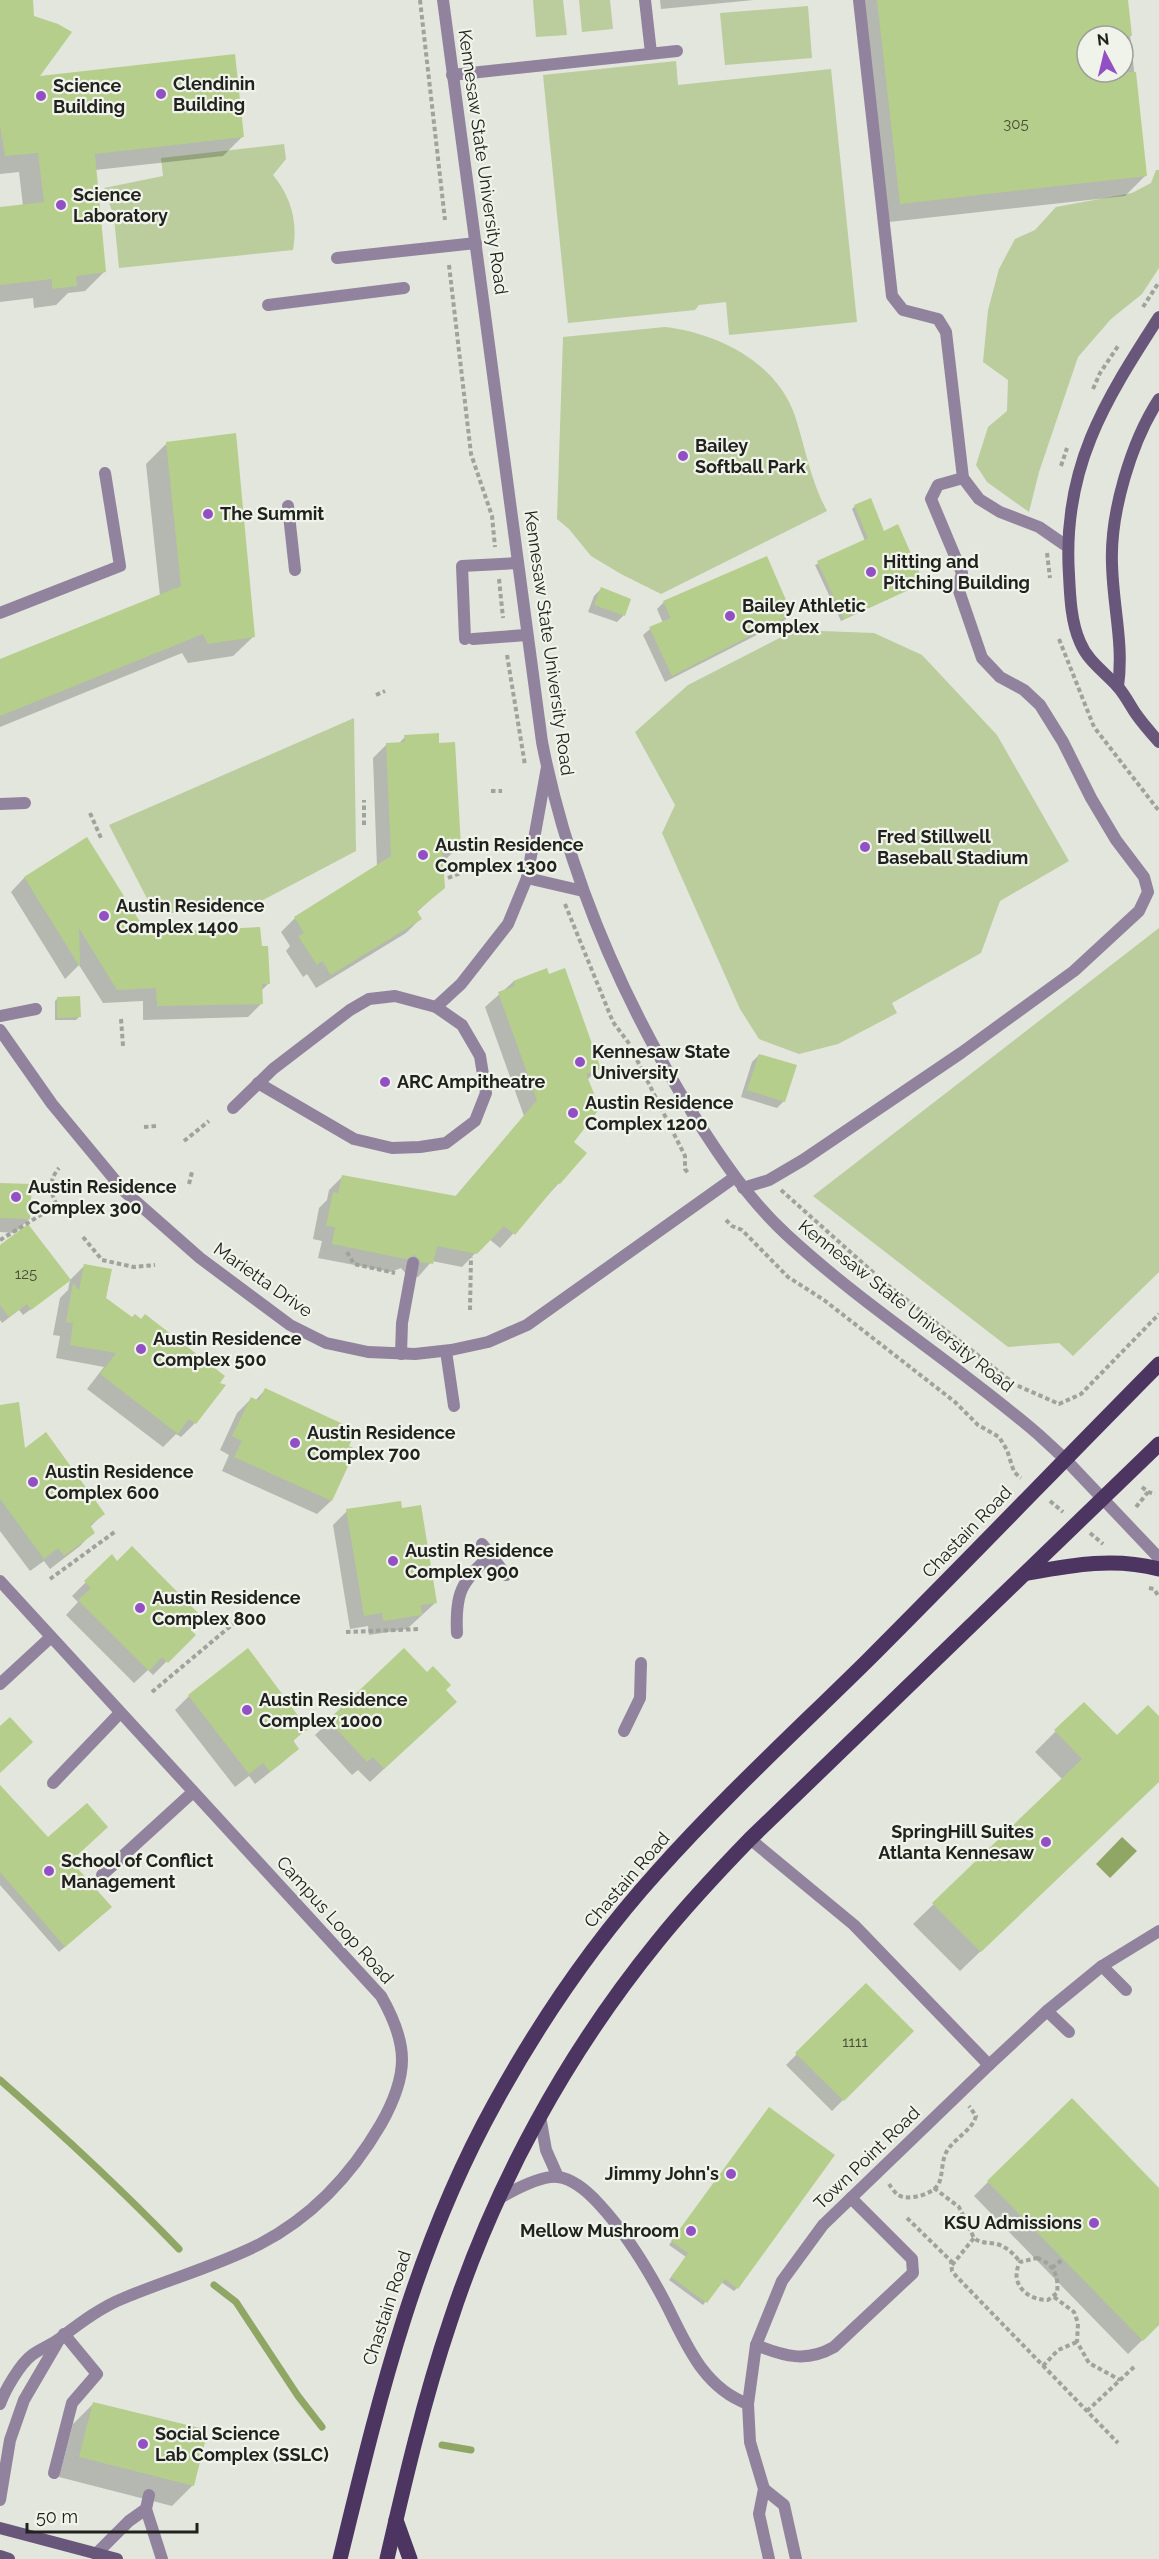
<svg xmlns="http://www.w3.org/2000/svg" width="1159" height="2559" viewBox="0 0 1159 2559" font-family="Raleway,sans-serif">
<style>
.green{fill:#bbcc9d}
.water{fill:#90a665}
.shadow{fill:#0003;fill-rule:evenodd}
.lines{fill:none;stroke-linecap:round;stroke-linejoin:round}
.stream{stroke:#90a665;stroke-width:7}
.building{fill:#b6ce8b}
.path{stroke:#a0a39b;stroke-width:4;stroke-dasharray:4.5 3;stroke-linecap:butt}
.lane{stroke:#91839e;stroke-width:12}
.street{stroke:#91839e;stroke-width:12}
.secondary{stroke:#69567b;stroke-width:12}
.primary{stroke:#4d3561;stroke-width:15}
.poi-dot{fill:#9350c4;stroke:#eff3ea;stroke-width:2}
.labels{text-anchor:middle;stroke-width:4.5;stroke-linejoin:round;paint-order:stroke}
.number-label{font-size:15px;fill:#464d39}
.poi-label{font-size:18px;font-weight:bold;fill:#21221e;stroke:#eff3ea;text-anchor:start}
.street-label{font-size:18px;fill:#21221e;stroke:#eff3ea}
</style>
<rect width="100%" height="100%" fill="#e2e6dc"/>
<!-- green -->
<g class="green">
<path d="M533,0H563L567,35L536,37Z"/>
<path d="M579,0H610L613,29L582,32Z"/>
<path d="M808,6L812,58L725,65L720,13Z"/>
<path d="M676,61L678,85L831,69L857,322L729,335L726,302L699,305L695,310L568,323L543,75Z"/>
<path d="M284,144L286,159L273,175C291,197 298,221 293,250L119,268L114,217L104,188L163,176L161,158Z"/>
<path d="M1156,170H1159V268L1142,294L1111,319L1078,357L1039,472L1029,512L987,482L976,465L988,427L1007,411L1008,380L983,362L988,310L999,269L1015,239L1035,230L1056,207L1132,193L1151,183Z"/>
<path d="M665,327C717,333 777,362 795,416C805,447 811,482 827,511L661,594L621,574L591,556L569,529L557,519L563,337Z"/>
<path d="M795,630L874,633L922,655L997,735L1069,861L1000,901L981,953L892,1003L897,1013L838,1044L799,1054L759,1039L740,1009L662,833L675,805L635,732L688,685Z"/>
<path d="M354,718L356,851L248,908L155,914L109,825Z"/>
<path d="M1159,928V1272L1073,1356L1059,1343L1008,1347L813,1196Z"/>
</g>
<!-- water -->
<path class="water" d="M1122,1837L1137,1851L1110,1878L1096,1864Z"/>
<!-- shadow -->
<g class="shadow">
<path d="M0,0H31L36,78L243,136L223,156L95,170L104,272L85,291L68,293L56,305L34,308L33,298L0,302V209L23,206L19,172L0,174Z"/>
<path d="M660,0H754L661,9Z"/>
<path d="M855,0H1126L1146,175L1125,196L880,223ZM1087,36H1123V72H1087Z"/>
<path d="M166,444L254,636L233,656L188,663L182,653L0,727V661L160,596L146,464Z"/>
<path d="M855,506L883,533L923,583L841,621L815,565L865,541L852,509Z"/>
<path d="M601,589L629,599L623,616L617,622L588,612L594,596Z"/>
<path d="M664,602L790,614L784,621L665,682L643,635L650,629L663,623L657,609Z"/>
<path d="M405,737L460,845L446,859H442L443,888L416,913L420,919L406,933L316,988L307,974L303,977L286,951L290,946L281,932L295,918L377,867L373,758L387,744H398Z"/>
<path d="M86,839L146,934L269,983L261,991L262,1003L248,1017L143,1020V1001L103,1003L79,965L65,979L11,892L24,878Z"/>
<path d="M546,970L599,1068L587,1080L559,1183L500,1248L489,1239L462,1267L432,1261L418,1277L407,1275L401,1268L391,1272L318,1258L322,1241L313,1239L319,1208L327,1200L329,1190L343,1176L454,1198L524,1116L485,1007L513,982Z"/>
<path d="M58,998L79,1017L76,1020H55V1001Z"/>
<path d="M759,1055L784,1101L777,1108L741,1097L752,1062Z"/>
<path d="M0,1184L29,1219L15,1233L0,1232Z"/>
<path d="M0,1247L62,1286L23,1315L19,1310L2,1323L0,1320Z"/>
<path d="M84,1266L105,1299L223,1386L195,1423L181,1437L176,1434L163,1447L87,1389L104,1367L56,1358L60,1336L53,1335L60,1298L68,1290L70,1280Z"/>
<path d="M265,1390L354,1450L331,1501L317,1514L222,1471L229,1455L220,1450L237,1413L251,1399L255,1401Z"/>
<path d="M0,1406L24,1451L103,1514L90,1527L93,1532L80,1546L50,1569L44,1561L30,1571L0,1531Z"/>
<path d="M347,1511L435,1603L407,1629L369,1635L368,1626L350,1629L333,1525Z"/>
<path d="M98,1570L193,1635L153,1675L148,1670L134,1683L66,1615L78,1602L72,1596Z"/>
<path d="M404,1650L444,1690L441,1716L370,1782L358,1770L352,1775L315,1735Z"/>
<path d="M189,1696L306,1729L292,1742L297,1749L283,1762L255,1784L249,1776L235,1787L175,1710Z"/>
<path d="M1159,1719V1781L960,1971L913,1924L1063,1780L1035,1752L1056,1731L1117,1737Z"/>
<path d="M0,1787L69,1861L104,1913L59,1952L0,1885Z"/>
<path d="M866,1985L912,2031L832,2111L786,2065Z"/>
<path d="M766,2112L737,2288L734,2291L721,2282L703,2305L669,2280L686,2257L669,2245Z"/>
<path d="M988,2182L1159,2190V2324L1128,2354L974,2196Z"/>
<path d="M94,2403L193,2485L172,2506L59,2477L73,2424Z"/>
</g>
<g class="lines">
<!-- stream -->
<g class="stream">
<path d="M0,2080C62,2134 122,2190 179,2249"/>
<path d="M214,2285L236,2302L298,2396L322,2427"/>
<path d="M442,2445L471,2450"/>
</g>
</g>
<!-- building -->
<g class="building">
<path d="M0,0H33L34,16L58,24L72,32L40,76L235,54L244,137L95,154L106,272L76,276L77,286L52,289V279L0,285V207L44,202L38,153L5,156L0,125Z"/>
<path d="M877,0H1128L1132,36H1087V72H1136L1147,176L900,204Z"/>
<path d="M236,433L255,637L208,644L203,634L0,716V659L181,586L166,442Z"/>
<path d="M871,498L884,531L898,524L924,583L844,619L817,561L868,538L854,505Z"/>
<path d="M767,556L792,614L672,676L649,627L671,618L663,601Z"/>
<path d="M601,587L631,599L625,616L594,605Z"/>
<path d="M439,733V743L455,742L461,846L442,847L445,888L417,911L422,919L331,975L322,961L317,965L298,936L304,933L294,917L391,856L386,743L405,742L404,735Z"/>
<path d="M87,837L147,933L260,927L262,946H268L270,984H262L263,1004L157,1006L156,988L117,990L79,928L80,967L24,877Z"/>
<path d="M547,968L549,974L565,968L601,1069L586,1074L600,1108L574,1142L587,1153L560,1184L558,1183L515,1235L504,1226L477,1254L437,1246L433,1264L421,1262L415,1255L406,1259L332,1244L335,1227L326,1226L333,1192L338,1193L342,1175L456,1196L537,1100L498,992L515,986L513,981Z"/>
<path d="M80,996L81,1017L57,1018V997Z"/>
<path d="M759,1054L797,1065L785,1102L747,1090Z"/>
<path d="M0,1183L32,1184L30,1219L0,1218Z"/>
<path d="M28,1224L71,1280L31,1310L27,1304L9,1317L0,1305V1245Z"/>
<path d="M84,1264L112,1269L106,1298L132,1317L135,1314L141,1319L145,1314L225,1376L220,1383L226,1385L196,1424L189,1419L178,1434L100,1374L116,1353L70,1345L73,1323L66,1322L73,1283L79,1290Z"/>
<path d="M265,1388L356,1430L349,1446L356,1449L332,1501L234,1457L242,1441L232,1436L251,1397L259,1401Z"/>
<path d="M19,1402L25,1448L46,1432L105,1514L90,1525L95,1533L64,1556L58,1548L44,1559L0,1499V1405Z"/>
<path d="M401,1501L402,1508L421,1505L437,1603L421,1605L422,1615L383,1621L382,1613L364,1616L346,1509Z"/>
<path d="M132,1546L203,1618L191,1630L196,1635L168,1663L162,1657L149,1671L78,1600L91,1588L84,1581L112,1554L117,1561Z"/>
<path d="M248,1648L308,1729L293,1740L299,1749L270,1772L263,1763L249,1774L188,1695Z"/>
<path d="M404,1648L427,1672L433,1666L451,1685L446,1690L457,1702L384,1769L373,1757L367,1762L328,1720Z"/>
<path d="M1084,1702L1117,1735L1148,1705L1159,1716V1782L981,1952L932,1903L1082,1759L1054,1730Z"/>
<path d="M10,1717L33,1742L0,1773V1726Z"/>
<path d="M0,1785L48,1837L87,1803L108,1827L71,1861L112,1907L65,1947L0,1872Z"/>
<path d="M866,1983L914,2031L844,2101L795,2053Z"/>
<path d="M1072,2098L1159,2188V2325L1143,2341L987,2181Z"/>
<path d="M769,2107L835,2155L738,2289L725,2279L707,2303L671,2277L688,2253L671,2241Z"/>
<path d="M93,2402L208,2430L194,2486L79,2457Z"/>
</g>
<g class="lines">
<!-- path -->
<g class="path">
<path d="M420,0L445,220"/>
<path d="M449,265L471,454L492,516L495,547"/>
<path d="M1143,307L1159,282"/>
<path d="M1093,389L1100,373L1118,346"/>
<path d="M1061,466L1067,448"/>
<path d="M1047,553L1050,578"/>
<path d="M499,579L503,618"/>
<path d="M1059,639L1094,727L1159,811"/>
<path d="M507,655L525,765"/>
<path d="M376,695L385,691"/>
<path d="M491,791H502"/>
<path d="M90,813L101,838"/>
<path d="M364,825V800"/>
<path d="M448,878L473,868"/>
<path d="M565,904L613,1022L628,1042L685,1156V1169L688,1173"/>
<path d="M121,1019L123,1046"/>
<path d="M144,1127L156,1126"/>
<path d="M184,1141L209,1121"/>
<path d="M189,1184L192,1172"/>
<path d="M781,1190L885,1283L1016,1385L1059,1404L1081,1394L1159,1314"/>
<path d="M726,1220L732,1226L742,1230L788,1277L824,1300L955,1402L978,1425L999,1437L1007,1450L1014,1472L1021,1478"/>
<path d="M83,1237L102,1260L134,1267L155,1265"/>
<path d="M0,1240L57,1205C49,1191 49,1180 59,1168"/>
<path d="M347,1252L354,1264L395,1273"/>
<path d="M470,1310L471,1257"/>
<path d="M1142,1487L1148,1492L1155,1494"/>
<path d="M1050,1501L1063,1512"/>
<path d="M1136,1507L1148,1492"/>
<path d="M1090,1533L1103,1544"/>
<path d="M50,1579L116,1531"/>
<path d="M1149,1588L1154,1589L1159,1597"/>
<path d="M346,1632L421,1629"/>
<path d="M152,1692L233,1624"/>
<path d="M889,2184C891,2187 895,2193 898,2195C908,2201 931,2195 938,2185C944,2174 940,2159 949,2148C957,2137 972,2130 976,2116L969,2106"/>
<path d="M934,2188L959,2207L974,2238C981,2244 989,2242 997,2244C1007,2247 1014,2254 1020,2262"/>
<path d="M907,2218L951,2261L952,2271L956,2276L1118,2443"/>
<path d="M1037,2258C1054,2264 1059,2276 1057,2293L1048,2300C1026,2300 1009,2283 1020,2262Z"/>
<path d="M952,2265L974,2238"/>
<path d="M1052,2268L1063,2259"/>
<path d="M1054,2297L1074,2312L1078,2323L1077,2342L1089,2363L1120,2380"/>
<path d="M1043,2366L1058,2350L1077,2342"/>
<path d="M1087,2411L1134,2367"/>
</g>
<!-- lane -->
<g class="lane">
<path d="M645,0L651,53"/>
<path d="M452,75L677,51"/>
<path d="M337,258L476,243"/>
<path d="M268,305L404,288"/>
<path d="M963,478L979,499L1000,512L1039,527L1068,547"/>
<path d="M288,506L295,570"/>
<path d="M0,613L120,566L105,473"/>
<path d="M465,639L462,566L518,563"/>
<path d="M473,639L526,635"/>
<path d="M0,804L25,803"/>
<path d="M527,878L583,891"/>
<path d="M0,1016L36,1009"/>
<path d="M258,1083L354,1139L392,1148L420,1147L446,1143L475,1121L486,1093L480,1056L462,1025L436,1007"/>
<path d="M233,1108L273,1069L350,1010L369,999L395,996L436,1007L461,984L508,924L527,878L547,767"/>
<path d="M743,1188L769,1180L803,1160L961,1053L1074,971L1139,911L1148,892L1144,877L1116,840L1091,798L1063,742L1040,705L1024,690L1000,677L982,658L958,588L962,573L931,499L938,485L963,478L946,332L938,319L903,310L892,296L859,0"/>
<path d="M446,1351L454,1406"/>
<path d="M401,1354L402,1323L413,1263"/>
<path d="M482,1544L506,1575"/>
<path d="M457,1633C455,1593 461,1582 491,1555"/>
<path d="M0,1684L51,1637"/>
<path d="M624,1731L640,1698L641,1663"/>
<path d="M53,1783L120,1713"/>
<path d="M750,1839L854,1925L989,2065"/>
<path d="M102,1875L193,1792"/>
<path d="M1102,1966L1126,1990"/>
<path d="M1047,2011L1069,2032"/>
<path d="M540,2116L546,2150L558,2177"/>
<path d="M498,2199C512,2191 541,2175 558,2177C574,2179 589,2193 599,2204C625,2232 646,2266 664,2300C685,2340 701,2387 748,2404"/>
<path d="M756,2345C784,2356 806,2363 834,2347L913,2273L912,2259L851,2198"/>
<path d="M54,2473L72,2403L97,2374L64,2334"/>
<path d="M149,2495L146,2509L162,2559"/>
<path d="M96,2554L129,2521L146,2509"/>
</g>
<!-- street -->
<g class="street">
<path d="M443,0L542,742C568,874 622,999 693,1114C720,1157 749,1200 787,1235C866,1308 958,1365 1039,1435L1065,1459L1159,1558"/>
<path d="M0,1030L52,1104L124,1191L200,1258L290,1325L326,1343L368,1352L415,1354L451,1350L488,1342L527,1325L735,1177"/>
<path d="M0,1581L381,1996C409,2045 409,2074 381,2124C352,2174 312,2217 260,2244C217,2266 169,2279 124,2298C101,2307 79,2324 59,2339C51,2345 40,2349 32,2355C20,2364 5,2390 0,2404"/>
<path d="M764,2489L784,2505L796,2559"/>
<path d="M0,2500L10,2440L24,2400L59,2340"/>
<path d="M769,2559L759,2514L764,2489L750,2442L748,2404L756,2345L782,2281L823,2225L989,2065L1047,2011L1102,1966L1159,1931"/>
</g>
<!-- secondary -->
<g class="secondary">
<path d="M1159,317C1104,402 1062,469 1069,575C1070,596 1071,622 1080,642C1088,662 1105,672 1118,687C1125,695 1130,705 1136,714C1143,724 1151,733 1159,742"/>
<path d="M1118,687C1124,643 1113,608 1112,564C1110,513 1131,442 1159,399"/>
<path d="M0,2528L117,2559"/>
<path d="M0,2556L9,2559"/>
</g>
<!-- primary -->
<g class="primary">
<path d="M1028,1573C1072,1565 1114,1557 1159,1569"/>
<path d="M396,2520L410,2559"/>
<path d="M340,2559C379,2399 414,2249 495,2103C540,2021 594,1942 657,1872C723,1798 796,1731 867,1661C965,1563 1061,1463 1159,1364"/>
<path d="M387,2559C405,2480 424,2399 450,2322C495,2184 567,2053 658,1941C687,1905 718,1872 750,1839L1159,1444"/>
</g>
</g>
<!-- markers -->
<g class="poi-dot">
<circle cx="161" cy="94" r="6"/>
<circle cx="41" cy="96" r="6"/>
<circle cx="61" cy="205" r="6"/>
<circle cx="683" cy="456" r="6"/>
<circle cx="208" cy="514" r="6"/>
<circle cx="871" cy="572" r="6"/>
<circle cx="730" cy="616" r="6"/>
<circle cx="865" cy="847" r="6"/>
<circle cx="423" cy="855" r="6"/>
<circle cx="104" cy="916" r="6"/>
<circle cx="580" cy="1062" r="6"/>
<circle cx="385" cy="1082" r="6"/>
<circle cx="573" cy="1113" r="6"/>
<circle cx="16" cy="1197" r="6"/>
<circle cx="141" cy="1349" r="6"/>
<circle cx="295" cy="1443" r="6"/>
<circle cx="33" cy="1482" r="6"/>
<circle cx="393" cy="1561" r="6"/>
<circle cx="140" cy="1608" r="6"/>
<circle cx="247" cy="1710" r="6"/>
<circle cx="1046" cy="1842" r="6"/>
<circle cx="49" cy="1871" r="6"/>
<circle cx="731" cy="2174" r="6"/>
<circle cx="1094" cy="2223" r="6"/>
<circle cx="691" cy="2231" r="6"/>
<circle cx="143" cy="2444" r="6"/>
</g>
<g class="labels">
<!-- number labels -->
<g class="number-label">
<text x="1016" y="129">305</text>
<text x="26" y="1279">125</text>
<text x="855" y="2047">1111</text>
</g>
<!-- poi labels -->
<g class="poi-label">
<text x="173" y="90">Clendinin<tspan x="173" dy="21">Building</tspan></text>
<text x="53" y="92">Science<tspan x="53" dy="21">Building</tspan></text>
<text x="73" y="201">Science<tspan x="73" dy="21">Laboratory</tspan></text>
<text x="695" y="452">Bailey<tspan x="695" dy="21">Softball Park</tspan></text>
<text x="220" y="520">The Summit</text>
<text x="883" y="568">Hitting and<tspan x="883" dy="21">Pitching Building</tspan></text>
<text x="742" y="612">Bailey Athletic<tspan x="742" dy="21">Complex</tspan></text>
<text x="877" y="843">Fred Stillwell<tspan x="877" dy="21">Baseball Stadium</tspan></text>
<text x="435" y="851">Austin Residence<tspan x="435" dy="21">Complex 1300</tspan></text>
<text x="116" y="912">Austin Residence<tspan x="116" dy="21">Complex 1400</tspan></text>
<text x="592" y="1058">Kennesaw State<tspan x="592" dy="21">University</tspan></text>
<text x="397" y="1088">ARC Ampitheatre</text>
<text x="585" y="1109">Austin Residence<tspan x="585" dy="21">Complex 1200</tspan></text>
<text x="28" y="1193">Austin Residence<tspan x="28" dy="21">Complex 300</tspan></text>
<text x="153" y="1345">Austin Residence<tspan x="153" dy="21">Complex 500</tspan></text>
<text x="307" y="1439">Austin Residence<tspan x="307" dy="21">Complex 700</tspan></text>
<text x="45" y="1478">Austin Residence<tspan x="45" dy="21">Complex 600</tspan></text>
<text x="405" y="1557">Austin Residence<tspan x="405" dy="21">Complex 900</tspan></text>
<text x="152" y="1604">Austin Residence<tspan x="152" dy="21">Complex 800</tspan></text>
<text x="259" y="1706">Austin Residence<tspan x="259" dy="21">Complex 1000</tspan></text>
<text x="1034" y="1838" text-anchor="end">SpringHill Suites<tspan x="1034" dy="21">Atlanta Kennesaw</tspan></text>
<text x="61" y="1867">School of Conflict<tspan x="61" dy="21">Management</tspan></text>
<text x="719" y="2180" text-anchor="end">Jimmy John's</text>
<text x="1082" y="2229" text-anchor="end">KSU Admissions</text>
<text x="679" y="2237" text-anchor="end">Mellow Mushroom</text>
<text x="155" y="2440">Social Science<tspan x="155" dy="21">Lab Complex (SSLC)</tspan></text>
</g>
<!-- street labels -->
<g class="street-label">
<text transform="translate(483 162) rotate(82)" y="6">Kennesaw State University Road</text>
<text transform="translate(549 643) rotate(82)" y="6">Kennesaw State University Road</text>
<text transform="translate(263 1280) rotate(35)" y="6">Marietta Drive</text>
<text transform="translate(906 1306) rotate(38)" y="6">Kennesaw State University Road</text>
<text transform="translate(967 1532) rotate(-46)" y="6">Chastain Road</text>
<text transform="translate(627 1880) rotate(-49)" y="6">Chastain Road</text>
<text transform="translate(335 1920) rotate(48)" y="6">Campus Loop Road</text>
<text transform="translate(867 2158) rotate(-44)" y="6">Town Point Road</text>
<text transform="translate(387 2308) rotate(-72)" y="6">Chastain Road</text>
</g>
</g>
<!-- north arrow -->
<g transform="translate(1105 54) rotate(353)"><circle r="28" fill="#eff3ea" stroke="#9d9f98" stroke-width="1.5"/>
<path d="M0-4.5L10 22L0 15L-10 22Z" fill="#9350c4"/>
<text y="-9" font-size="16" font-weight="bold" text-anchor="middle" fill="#21221e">N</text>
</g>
<!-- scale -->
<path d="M27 2523v9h170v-9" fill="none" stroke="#21221e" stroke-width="3"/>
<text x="36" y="2523" font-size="18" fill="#21221e" stroke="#eff3ea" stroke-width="4.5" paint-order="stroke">50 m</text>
</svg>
